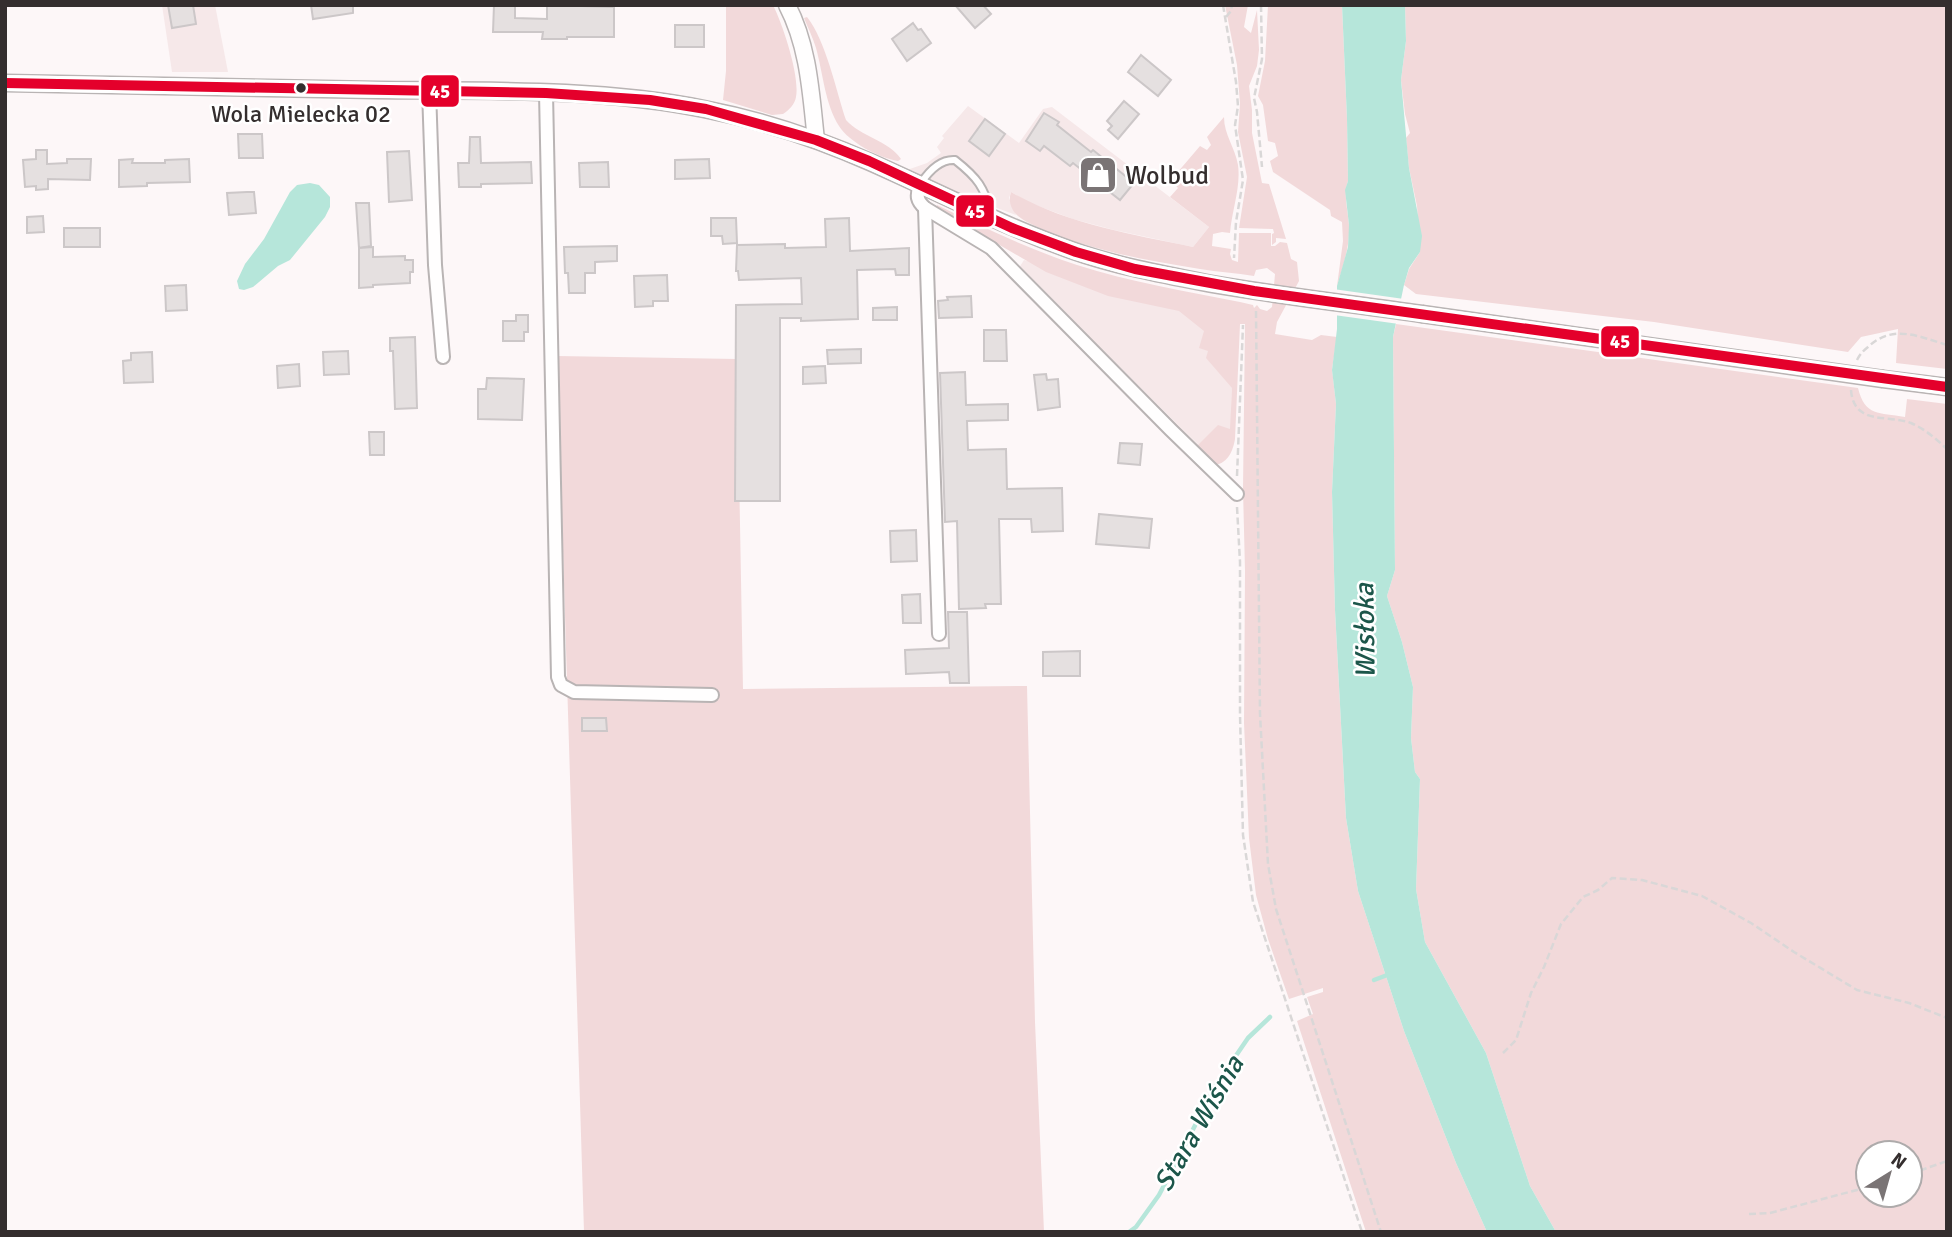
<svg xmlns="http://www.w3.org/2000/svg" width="1952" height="1237" viewBox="0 0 1952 1237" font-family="Signika,sans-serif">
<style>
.built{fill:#f6e8e9}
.green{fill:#f2d9da;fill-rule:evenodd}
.water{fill:#b6e6da}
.pier{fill:#fdf7f8}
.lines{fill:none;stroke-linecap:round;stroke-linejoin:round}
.stream{stroke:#b6e6da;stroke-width:4.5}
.building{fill:#e5e0e0;stroke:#ccc7c8;stroke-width:2}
.service-casing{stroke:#b9b4b4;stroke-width:10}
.minor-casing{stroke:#b9b4b4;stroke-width:16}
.tertiary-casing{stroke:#b9b4b4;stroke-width:19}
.path{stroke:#d9d7d7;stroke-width:2.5;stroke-dasharray:7 3.5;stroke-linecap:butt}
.service{stroke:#fffefe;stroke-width:6}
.minor{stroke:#fffefe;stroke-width:12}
.tertiary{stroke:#fffefe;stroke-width:16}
.tertiary-bridge-casing{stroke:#b9b4b4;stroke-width:19;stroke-linecap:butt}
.tertiary-bridge{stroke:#fffefe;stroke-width:16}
.bus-1-casing{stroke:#fff;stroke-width:16}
.bus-1{stroke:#e4002b;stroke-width:10}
.bus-dot{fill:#342e2e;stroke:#fff;stroke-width:2.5}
.labels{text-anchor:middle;stroke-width:5;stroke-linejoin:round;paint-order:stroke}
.bus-label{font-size:24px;fill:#342e2e;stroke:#fff}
.poi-label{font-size:26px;fill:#342e2e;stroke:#fff;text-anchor:start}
.water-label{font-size:28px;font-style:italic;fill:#1c564a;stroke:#fff}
.line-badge{stroke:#fff;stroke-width:2.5}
.badge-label{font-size:19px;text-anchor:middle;font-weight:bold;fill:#fff}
</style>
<rect width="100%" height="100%" fill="#fdf7f8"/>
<!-- built -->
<g class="built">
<path d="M162,5H215L228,72H172Z"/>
<path d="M968,106L1019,143L1043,109L1052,107L1209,227L1193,247L1114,230L1073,219L1030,203L1011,192L1009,198L1016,215L967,197L907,170L927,163L941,153L937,147L944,138L942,136Z"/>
<path d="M1024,260L1224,317L1232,388L1231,429L1211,457L1019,268Z"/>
</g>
<!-- green -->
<g class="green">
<path d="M726,5H773C783,25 800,76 796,97C795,104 789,110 783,114L772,115L723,100L726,71Z"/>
<path d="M1225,5H1248L1244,27L1251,33L1257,10L1259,50L1257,66L1249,86L1252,110V133L1262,183L1269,184L1286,239L1276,238V242L1272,245V234L1274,233L1273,229L1239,228L1247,177L1238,132L1240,104L1237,65Z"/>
<path d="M1268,5H1342L1347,119L1348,181C1343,196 1348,210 1349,225C1350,247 1343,266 1337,286L1343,241L1342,222L1331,216L1330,210L1273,172L1270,161L1278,156L1275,143L1268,141L1263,105L1258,96L1265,61Z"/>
<path d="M1405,5H1947V369L1896,363L1898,329L1861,337L1848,352L1654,322L1416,294L1404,285L1409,269L1420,252L1417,206L1409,168L1406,138L1410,133L1405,114L1401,80L1406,41Z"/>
<path d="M807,17C826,41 836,90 846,120C861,137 888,140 901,159L898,161C879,158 849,142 839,126C825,104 823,73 816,48C813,38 808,28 804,18Z"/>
<path d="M1224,117C1224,135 1235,147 1238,165C1241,187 1232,210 1230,233L1222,232L1213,234L1212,246L1231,249L1230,254L1232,260L1238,262L1239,233H1271V246H1275L1280,242L1287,243L1291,259L1297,262L1299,281L1277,322L1275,334L1312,340L1321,335L1337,337L1332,369L1336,404L1332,492L1335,610L1346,818L1358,891L1404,1031L1456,1163L1487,1232H1366L1297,1021L1313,1014L1307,997L1323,992V988L1289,999L1268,939L1256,895L1249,838L1244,723L1245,571L1243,489L1245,324H1240L1235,439C1233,451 1228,463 1215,465L1204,457L1019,268L1198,445L1218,425L1230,429L1232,388L1206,358L1208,351L1199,348L1204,331L1179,311L1108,296L1046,272L936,208L937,205C983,227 1028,249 1077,265C1130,282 1185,291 1240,302L1253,305L1254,308L1257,305L1260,309L1267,311L1272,307L1275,274L1267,268L1256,270L1254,276C1236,273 1218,272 1200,269C1149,261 1089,250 1042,229C1034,225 1025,222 1018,216C1011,210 1008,201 1011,192C1066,224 1131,234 1193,247L1209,227L1170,197L1178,188L1171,180L1200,146L1207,150L1211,145L1207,137Z"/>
<path d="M1396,324L1858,388C1865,417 1879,412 1905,417L1907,399L1947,404V1232H1556L1530,1186L1486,1053L1425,942L1416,889L1420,779L1415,772L1411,738L1413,687L1402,642L1387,596L1395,570L1393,337ZM1868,1153H1910V1195H1868Z"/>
<path d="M557,356L737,359L743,689L1027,686L1035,1022L1044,1232H584Z"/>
</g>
<!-- water -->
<g class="water">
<path d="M1342,5H1405L1406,41L1401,80L1409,168L1422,236L1420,252L1409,268L1404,285L1393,337L1395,570L1387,596L1402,642L1413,687L1411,738L1415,772L1420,779L1416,889L1425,942L1486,1053L1530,1186L1556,1232H1487L1456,1163L1404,1031L1358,891L1346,818L1335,610L1332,492L1336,404L1332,370L1337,329V286L1348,247L1349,225L1345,190L1348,181L1347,119Z"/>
<path d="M310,183L319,185L330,197V207L325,217L290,260L278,266L253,287L244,290L239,289L237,281L245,264L264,239L290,192L297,185Z"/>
</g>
<!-- pier -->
<path class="pier" d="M1333,289L1404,299L1399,324L1334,315Z"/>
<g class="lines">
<!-- stream -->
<g class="stream">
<path d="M1374,980L1390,974"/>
<path d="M1129,1232L1136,1227L1159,1195L1216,1085L1248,1038L1270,1017"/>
</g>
</g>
<!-- building -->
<g class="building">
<path d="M168,5H193L196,24L172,28Z"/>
<path d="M311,5H353V13L313,19Z"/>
<path d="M494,5H515V18L547,19V5L614,7V37H567V39H542L543,32H493Z"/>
<path d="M955,5H983L991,14L975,28Z"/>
<path d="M913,23L918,30L921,29L931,43L907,61L892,39Z"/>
<rect x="675" y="25" width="29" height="22"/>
<path d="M1141,55L1171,80L1158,96L1128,72Z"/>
<path d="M1124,101L1139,114L1118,139L1108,130L1112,126L1107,121Z"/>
<path d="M1044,113L1059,122L1057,125L1091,152L1093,150L1134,183L1120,200L1073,163L1070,166L1044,146L1040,151L1026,141Z"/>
<path d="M985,119L1005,134L989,156L969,141Z"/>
<path d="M238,134H262L263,158H239Z"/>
<path d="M470,137H480L481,163L531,162L532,183L481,184V187H459L458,163H469Z"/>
<path d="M36,150H47V164L67,163V159H91L90,180L48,179V189L36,190V186L25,187L23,160L36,159Z"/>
<path d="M409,151L412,200L389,202L387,152Z"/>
<path d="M133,159L132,163H165V160L189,159L190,182L147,183V186L119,187V160Z"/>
<path d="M709,159L710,178L675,179V160Z"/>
<path d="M608,162L609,187H580L579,163Z"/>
<path d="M247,192H254L256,213L229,215L227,193Z"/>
<path d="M356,203H369L371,246L359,248Z"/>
<path d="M43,216L44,232L27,233V217Z"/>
<path d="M711,218H736L737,243L723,244L722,236H711Z"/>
<path d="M849,218L850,251L909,248V275H896L895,269L857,270L858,319L801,321V318H780V501H735L736,305L802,304L801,278L739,280L738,271H736L737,245L785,244V248L826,247L825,219Z"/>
<rect x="64" y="228" width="36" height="19"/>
<path d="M617,246V261L595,262V273H585V293H569L568,273H565L564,247Z"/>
<path d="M373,247V257L405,256V260H413V272H410V283L373,285V287L359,288V248Z"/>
<path d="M667,275L668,301H653V306L635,307L634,276Z"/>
<path d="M186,285L187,310L166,311L165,286Z"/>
<path d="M971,296L972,317L939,318L938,301L948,300L947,297Z"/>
<path d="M897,307V320H873V308Z"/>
<path d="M516,315H528V332H524V341H503V321H516Z"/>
<path d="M984,330H1006L1007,361H984Z"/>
<path d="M415,337L417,408L395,409L393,351H390V338Z"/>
<path d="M861,349V363L828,364L827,350Z"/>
<path d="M348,351L349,374L324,375L323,352Z"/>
<path d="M152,352L153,382L124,383L123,361L131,360V353Z"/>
<path d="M299,364L300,386L278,388L277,366Z"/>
<path d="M825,366L826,383L803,384V367Z"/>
<path d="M965,372L966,405L1008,404V420L967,421L968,450L1006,449L1007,489L1062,488L1063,531L1032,532L1031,519H999L1001,604H985L986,608L959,609L957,521L945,522L940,373Z"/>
<path d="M1046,374L1047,380L1058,379L1060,407L1038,410L1034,375Z"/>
<path d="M487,378L524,379L522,420L478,419V389H486Z"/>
<path d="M369,432H384V455H370Z"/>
<path d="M1120,443L1142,444L1140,465L1118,463Z"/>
<path d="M1099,514L1152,519L1149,548L1096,544Z"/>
<path d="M916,530L917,561L891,562L890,531Z"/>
<path d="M920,594L921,623H903L902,595Z"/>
<path d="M948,612H967L969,683H950L949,672L906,674L905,650L949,648Z"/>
<path d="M1080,651V676H1043V652Z"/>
<path d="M582,718H606L607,731H582Z"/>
</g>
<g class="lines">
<defs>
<path id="service" d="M921,183C929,171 941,159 955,160C978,178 984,187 992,215"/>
<g id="minor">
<path d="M429,90L435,265L443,357"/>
<path d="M546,93L558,677L561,685L574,692L712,695"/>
<path d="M920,185C916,196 917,201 925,208L991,248L1171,430L1237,494"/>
<path d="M925,208L939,634"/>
</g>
<g id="tertiary">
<path d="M787,5C809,47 811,95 816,140"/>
<path d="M5,83C129,85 253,88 377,90C483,91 601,88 704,109C761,120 818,139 870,162C938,192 1001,225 1071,250C1116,266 1165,275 1212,284C1282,296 1352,304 1422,314"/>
<path d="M1883,379L1947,387"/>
</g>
</defs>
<!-- service casing -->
<use href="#service" class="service-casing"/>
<!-- minor casing -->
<use href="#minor" class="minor-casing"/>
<!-- tertiary casing -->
<use href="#tertiary" class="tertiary-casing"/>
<!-- path -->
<g class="path">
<path d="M1223,5L1236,82L1238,106L1235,125L1243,180L1236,222L1234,258"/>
<path d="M1261,5L1262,59L1254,98L1257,112L1262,167"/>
<path d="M1226,17L1231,11L1232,5"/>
<path d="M1256,311L1260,714L1268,864L1276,909L1381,1232"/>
<path d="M1857,360C1860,354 1863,351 1868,347C1892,324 1918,336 1947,345"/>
<path d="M1851,390C1854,426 1887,414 1911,423C1925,429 1936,439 1947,449"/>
<path d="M1237,476L1243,325"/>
<path d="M1237,507L1240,562V715L1243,835L1253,902L1362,1232"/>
<path d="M1503,1053L1516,1040L1531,993L1544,967L1561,924L1583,897L1598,890L1612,878L1642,880L1702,896L1751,923L1794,952L1857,990L1909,1003L1947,1018"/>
<path d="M1910,1174L1947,1161"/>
<path d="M1749,1214L1770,1213L1868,1187"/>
</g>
<!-- service -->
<use href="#service" class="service"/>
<!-- minor -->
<use href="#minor" class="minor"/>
<!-- tertiary -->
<use href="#tertiary" class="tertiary"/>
<defs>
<path id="tertiary-bridge" d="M1422,314L1883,379"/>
</defs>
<!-- tertiary-bridge casing -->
<use href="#tertiary-bridge" class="tertiary-bridge-casing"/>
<!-- tertiary-bridge -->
<use href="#tertiary-bridge" class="tertiary-bridge"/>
<defs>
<path id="bus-1" d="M5,83L546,93L650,100L706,109L816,140L869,161L1012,228L1076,252L1135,269L1254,291L1947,387"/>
</defs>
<!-- bus-1 casing -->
<use href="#bus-1" class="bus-1-casing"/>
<!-- bus-1 -->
<use href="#bus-1" class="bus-1"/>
</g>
<!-- icons -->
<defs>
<symbol id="shop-square" viewBox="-11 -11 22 22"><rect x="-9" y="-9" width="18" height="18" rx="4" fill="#7a7475" stroke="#fff"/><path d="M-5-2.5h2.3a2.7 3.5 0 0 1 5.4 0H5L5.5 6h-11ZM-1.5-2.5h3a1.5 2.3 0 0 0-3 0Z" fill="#fff"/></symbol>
</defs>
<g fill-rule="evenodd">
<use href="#shop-square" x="1076" y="153" width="44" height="44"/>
</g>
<!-- markers -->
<circle class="bus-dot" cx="301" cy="88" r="6"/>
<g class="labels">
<!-- bus labels -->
<g class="bus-label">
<text x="301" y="122">Wola Mielecka 02</text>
</g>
<!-- poi labels -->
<g class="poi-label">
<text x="1125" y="184">Wolbud</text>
</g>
<!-- water labels -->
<g class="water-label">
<text transform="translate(1364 631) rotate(-91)" y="10">Wisłoka</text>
<text transform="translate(1198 1123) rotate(-60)" y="10">Stara Wiśnia</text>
</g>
</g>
<g class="line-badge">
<rect x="420" y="74" width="40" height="34" rx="7" fill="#e4002b"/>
<rect x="955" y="194" width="40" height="34" rx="7" fill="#e4002b"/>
<rect x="1600" y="325" width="40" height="33" rx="7" fill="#e4002b"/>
</g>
<g class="badge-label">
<text x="440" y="98">45</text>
<text x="975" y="218">45</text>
<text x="1620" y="348">45</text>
</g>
<!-- border -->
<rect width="1952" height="1237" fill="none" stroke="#342e2e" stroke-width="14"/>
<!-- north arrow -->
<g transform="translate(1889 1174) rotate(37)"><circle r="33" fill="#ffffff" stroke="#aeabab" stroke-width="2"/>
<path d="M0-5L12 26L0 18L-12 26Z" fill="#7a7475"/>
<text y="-10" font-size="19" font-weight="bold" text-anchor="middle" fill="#342e2e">N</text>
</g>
</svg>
